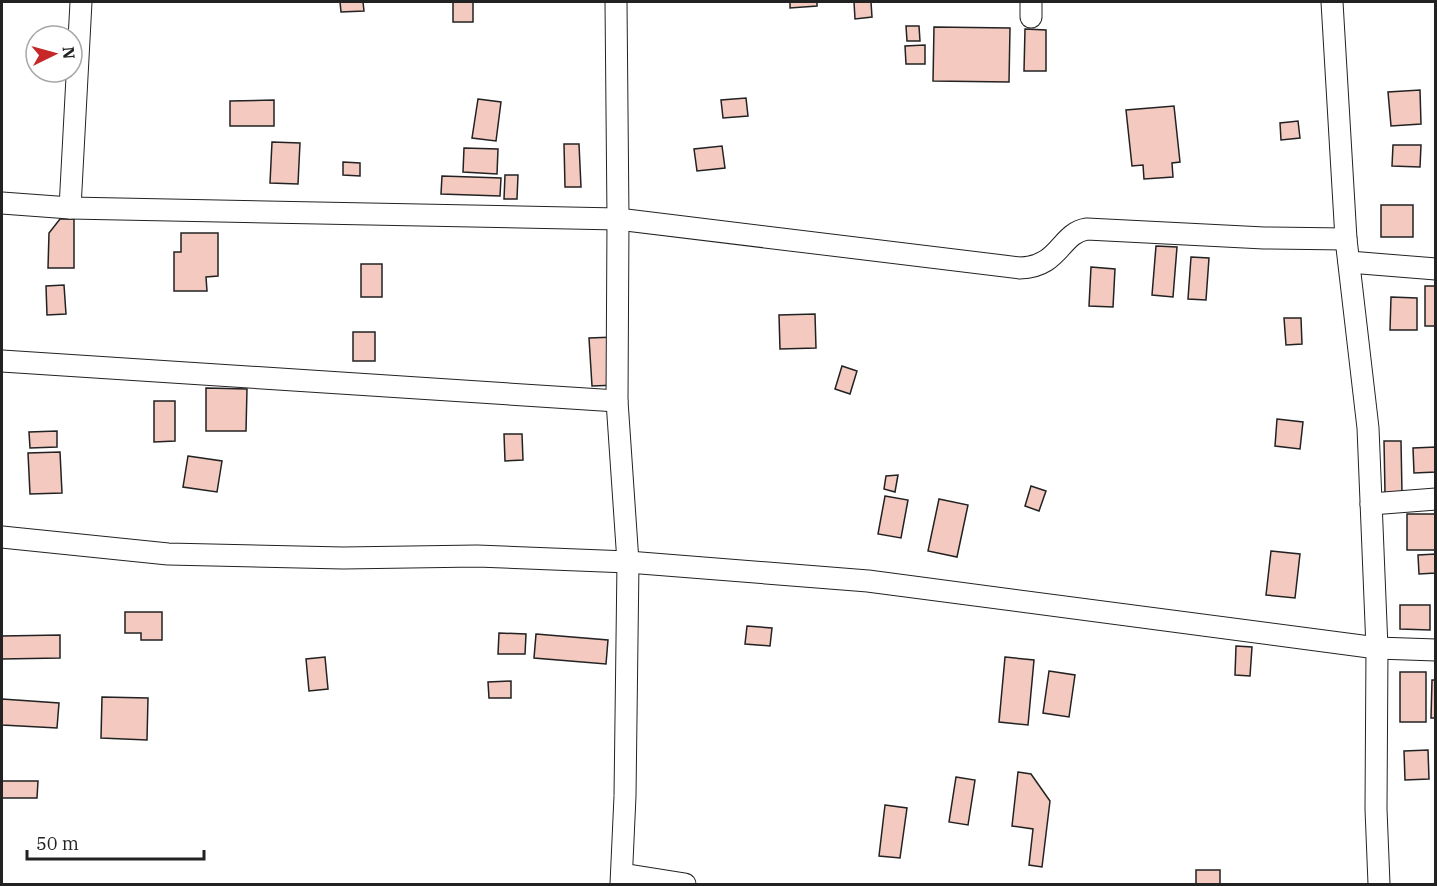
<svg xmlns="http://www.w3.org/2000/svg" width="1437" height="886" viewBox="0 0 1437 886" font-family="'IBM Plex Serif',serif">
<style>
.building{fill:#f3c9c0;stroke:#222;stroke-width:1.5}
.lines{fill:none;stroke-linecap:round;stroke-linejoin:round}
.street-casing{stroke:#222;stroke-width:23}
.street{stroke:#fff;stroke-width:21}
</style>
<rect width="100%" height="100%" fill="#fff"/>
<!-- building -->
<g class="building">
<path d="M340,2H363L364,11L341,12Z"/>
<rect x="453" y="2" width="20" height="20"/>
<path d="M790,2H817V6L790,8Z"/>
<path d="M854,2H871L872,17L855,19Z"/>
<path d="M906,26H919L920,41H907Z"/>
<path d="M934,27L1010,28L1009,82L933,81Z"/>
<path d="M1025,29L1046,30V71H1024Z"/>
<path d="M925,45V64H906L905,46Z"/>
<path d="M1420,90L1421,124L1391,126L1388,92Z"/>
<path d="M746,98L748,116L723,118L721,100Z"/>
<path d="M478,99L501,102L496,141L472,138Z"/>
<path d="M274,100V126H230V101Z"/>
<path d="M1174,106L1180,162L1172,163L1173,177L1144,179L1143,165L1132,166L1126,110Z"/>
<path d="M1298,121L1300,138L1281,140L1280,123Z"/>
<path d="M272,142L300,143L298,184L270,183Z"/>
<path d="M564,144H579L581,187H565Z"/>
<path d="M1393,145H1421L1420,167L1392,166Z"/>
<path d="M722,146L725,168L697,171L694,149Z"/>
<path d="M464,148L498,149L497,174L463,172Z"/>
<path d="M343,162L360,163V176L343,175Z"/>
<path d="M505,175H518L517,199H504Z"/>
<path d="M442,176L501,178L500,196L441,194Z"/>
<rect x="1381" y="205" width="32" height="32"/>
<path d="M60,219H74V268H48L49,233Z"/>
<path d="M181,233H218V276L206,277L207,291H174V252H181Z"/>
<path d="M1156,246L1177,247L1173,297L1152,295Z"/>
<path d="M1191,257L1209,258L1206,300L1188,299Z"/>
<rect x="361" y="264" width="21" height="33"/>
<path d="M1091,267L1115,269L1113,307L1089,306Z"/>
<path d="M64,285L66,314L47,315L46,286Z"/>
<rect x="1425" y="286" width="11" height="40"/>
<path d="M1391,297L1417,298V330H1390Z"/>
<path d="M815,314L816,348L780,349L779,315Z"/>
<path d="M1284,318H1301L1302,344L1286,345Z"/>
<rect x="353" y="332" width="22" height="29"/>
<path d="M615,337L618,385L592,386L589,338Z"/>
<path d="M842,366L857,371L850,394L835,389Z"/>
<path d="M206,388L247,389L246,431H206Z"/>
<path d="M154,401H175V441L154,442Z"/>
<path d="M1277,419L1303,422L1300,449L1275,446Z"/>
<path d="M57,431V447L30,448L29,432Z"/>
<path d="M504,434H522L523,460L505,461Z"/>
<path d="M1384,441H1401L1402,493H1385Z"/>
<path d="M1436,447V472L1414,473L1413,448Z"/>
<path d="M60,452L62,493L30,494L28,453Z"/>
<path d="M188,456L222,461L217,492L183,487Z"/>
<path d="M898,475L895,492L884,489L886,476Z"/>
<path d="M1031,486L1046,491L1039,511L1025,506Z"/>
<path d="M885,496L908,500L901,538L878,534Z"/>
<path d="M939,499L968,505L957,557L928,551Z"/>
<rect x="1407" y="514" width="29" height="36"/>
<path d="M1271,551L1300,554L1295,598L1266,595Z"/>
<path d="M1436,554V573L1419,574L1418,555Z"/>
<path d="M1400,605H1430V630L1400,629Z"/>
<path d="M125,612H162V640H141V633H125Z"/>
<path d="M747,626L772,628L770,646L745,644Z"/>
<path d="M499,633L526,634L525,654H498Z"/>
<path d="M536,634L608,640L606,664L534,658Z"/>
<path d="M60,635V658L2,659V636Z"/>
<path d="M1236,646L1252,647L1250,676L1235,675Z"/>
<path d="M325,657L328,689L309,691L306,659Z"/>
<path d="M1005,657L1034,660L1028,725L999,722Z"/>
<path d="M1049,671L1075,675L1069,717L1043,713Z"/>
<rect x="1400" y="672" width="26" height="50"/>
<path d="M1432,680H1436V718H1431Z"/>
<path d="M511,681V698H489L488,682Z"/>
<path d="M102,697L148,698L147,740L101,738Z"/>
<path d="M2,699L59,703L57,728L2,725Z"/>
<path d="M1428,750L1429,779L1405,780L1404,751Z"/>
<path d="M1018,772L1031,774L1050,801L1042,867L1029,865L1033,829L1012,826Z"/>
<path d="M956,777L975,780L968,825L949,822Z"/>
<path d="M2,781H38L37,798H2Z"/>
<path d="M885,805L907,808L900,858L879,856Z"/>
<rect x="1196" y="870" width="24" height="14"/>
</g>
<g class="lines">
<defs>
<g id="street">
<path d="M616,2L618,219L617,401L628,562L625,796L621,884"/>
<path d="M1332,2L1346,239L1368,428L1377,648L1376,809L1379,884"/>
<path d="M1031,17V2"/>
<path d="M2,203L70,208L618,219L1020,268C1060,267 1060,233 1087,229L1264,238L1346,239"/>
<path d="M70,208L81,2"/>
<path d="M1349,262L1436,269"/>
<path d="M2,361L617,401"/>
<path d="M1371,504L1436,499"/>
<path d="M2,537L168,554L343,558L477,556L628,562L868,581L1377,648L1436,650"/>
<path d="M622,874L685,884"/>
</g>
</defs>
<!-- street casing -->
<use href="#street" class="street-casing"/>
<!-- street -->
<use href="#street" class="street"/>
</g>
<!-- border -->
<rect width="1437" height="886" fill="none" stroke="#222222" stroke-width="6"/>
<!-- north arrow -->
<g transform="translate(54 54) rotate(85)"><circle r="28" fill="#ffffff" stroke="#a7a7a7" stroke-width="1.5"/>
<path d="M0-4.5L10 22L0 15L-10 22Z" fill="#c62828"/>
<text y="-9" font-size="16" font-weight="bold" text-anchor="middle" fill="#222222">N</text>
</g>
<!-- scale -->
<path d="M27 850v9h177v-9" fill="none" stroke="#222222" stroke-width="3"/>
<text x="36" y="850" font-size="18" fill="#222222" stroke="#ffffff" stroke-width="4.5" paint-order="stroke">50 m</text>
</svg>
